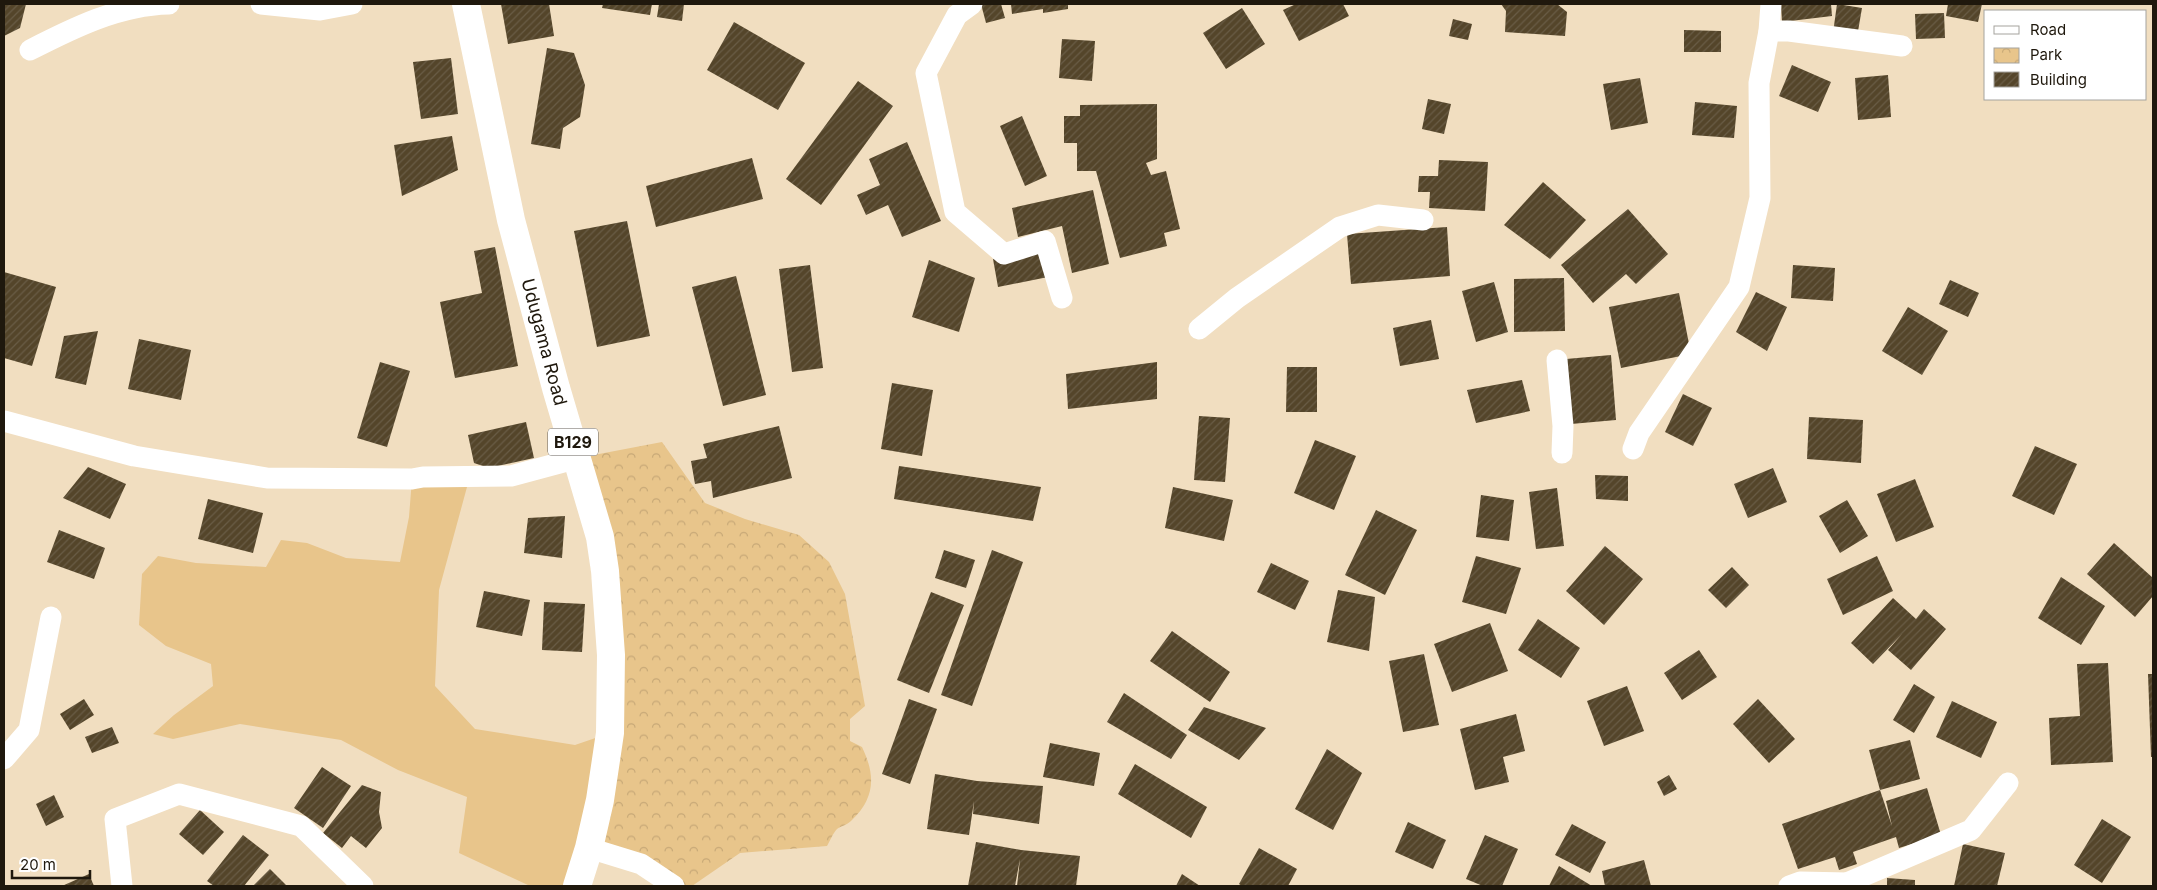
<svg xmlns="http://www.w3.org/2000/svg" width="2157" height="890" viewBox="0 0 2157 890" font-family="Inter,sans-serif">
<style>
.grass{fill:#e8c58b}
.park{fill:url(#park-crowns)}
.building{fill:url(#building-hatch)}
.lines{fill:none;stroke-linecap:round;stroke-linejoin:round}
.minor{stroke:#fff;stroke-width:21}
.primary{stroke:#fff;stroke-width:28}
.labels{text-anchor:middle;stroke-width:5;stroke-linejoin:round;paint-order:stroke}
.shield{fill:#fff;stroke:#625d56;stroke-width:1}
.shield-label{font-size:16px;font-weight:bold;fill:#1f180d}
.street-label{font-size:18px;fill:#1f180d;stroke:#fff}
</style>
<defs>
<pattern id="park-crowns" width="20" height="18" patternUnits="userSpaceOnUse" patternTransform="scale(1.25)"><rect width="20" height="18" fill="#e8c58b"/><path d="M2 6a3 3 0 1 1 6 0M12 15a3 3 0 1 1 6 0" fill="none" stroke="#c7a877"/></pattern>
<pattern id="building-hatch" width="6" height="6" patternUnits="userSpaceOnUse" patternTransform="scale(1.25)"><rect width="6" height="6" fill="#54452a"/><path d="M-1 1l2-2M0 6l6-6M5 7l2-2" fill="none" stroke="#695c46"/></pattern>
</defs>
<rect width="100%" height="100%" fill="#f1dec0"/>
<!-- grass -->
<path class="grass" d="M470,476L439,590L435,686L475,729L575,745L610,733L577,886H530L459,853L467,797L398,770L341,740L240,724L173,739L153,734L174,715L213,686L211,664L166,646L139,625L142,574L158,556L196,563L266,567L281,540L307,543L346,558L400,562L409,517L412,479Z"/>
<!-- park -->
<path class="park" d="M662,442L705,503L745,519L799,535L829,562L845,594L865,706L850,719V741L862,747C876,776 875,798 851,821C847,825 841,826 837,829C833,833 830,841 827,846L740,853L692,886H674L589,848L610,733L578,458Z"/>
<!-- building -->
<g class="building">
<path d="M4,4H26L20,28L4,36Z"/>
<path d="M501,4H549L554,36L508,44Z"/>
<path d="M603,4H652L650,15L602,8Z"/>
<path d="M659,4H684L682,21L657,17Z"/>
<path d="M981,4H1001L1005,18L986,23Z"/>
<path d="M1011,4H1068V9L1043,13V9L1012,14Z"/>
<path d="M1296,4H1343L1349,16L1299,41L1283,10Z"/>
<path d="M1501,4H1557L1567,12L1565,36L1505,32L1506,11Z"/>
<path d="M1781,4H1831L1832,16L1782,22Z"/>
<path d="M1837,4L1862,8L1857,37L1833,33Z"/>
<path d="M1948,4H1982L1978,22L1946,16Z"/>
<path d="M1242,8L1265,44L1226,69L1203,33Z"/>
<path d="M1944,13L1945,38L1916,39L1915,14Z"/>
<path d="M1453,19L1472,24L1468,40L1449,36Z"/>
<path d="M734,22L805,63L778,110L707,70Z"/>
<path d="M1684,30L1721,31V52H1684Z"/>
<path d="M1062,39L1095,41L1092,81L1059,78Z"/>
<path d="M547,48L574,53L585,85L580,117L563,128L560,149L531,144Z"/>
<path d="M451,58L458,114L421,119L413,62Z"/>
<path d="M1792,65L1831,82L1818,112L1779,96Z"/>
<path d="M1888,75L1891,117L1858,120L1855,78Z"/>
<path d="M1640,78L1648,123L1611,130L1603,84Z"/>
<path d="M858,81L893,106L821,205L786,179Z"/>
<path d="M1428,99L1451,104L1444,134L1422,129Z"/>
<path d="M1695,102L1737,106L1734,138L1692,135Z"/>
<path d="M1157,104V159L1146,163L1151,175L1166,171L1180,229L1164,233L1167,246L1120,258L1096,171H1077V143H1064V116H1080V105Z"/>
<path d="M1022,116L1047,176L1025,186L1000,126Z"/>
<path d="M452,136L458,170L402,196L394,145Z"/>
<path d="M907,142L941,221L902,237L888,205L866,215L857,195L880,185L869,159Z"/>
<path d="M752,158L763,199L656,227L646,186Z"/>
<path d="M1439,160L1488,162L1485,211L1429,208L1430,192H1418L1419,176H1438Z"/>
<path d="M1543,182L1586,220L1550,259L1504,225Z"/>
<path d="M1093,190L1109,264L1072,273L1062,226L1018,237L1012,208Z"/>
<path d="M1628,209L1668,254L1636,284L1626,274L1593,303L1561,265Z"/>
<path d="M627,221L650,336L597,347L574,231Z"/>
<path d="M1447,227L1450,276L1351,284L1347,234Z"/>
<path d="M495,247L518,366L455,378L440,302L482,293L474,251Z"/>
<path d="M1043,249L1048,277L998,287L993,259Z"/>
<path d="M929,260L975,278L959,332L912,317Z"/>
<path d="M810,265L823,368L792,372L779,269Z"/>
<path d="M1793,265L1835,268L1833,301L1791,298Z"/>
<path d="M4,272L56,287L32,366L4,358Z"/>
<path d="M736,276L766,395L723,406L692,287Z"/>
<path d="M1564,278L1565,331L1514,332V279Z"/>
<path d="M1950,280L1979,293L1968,317L1939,304Z"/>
<path d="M1494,282L1508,332L1476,342L1462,291Z"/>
<path d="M1756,292L1787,307L1767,351L1736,332Z"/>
<path d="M1679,293L1691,354L1621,368L1609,307Z"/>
<path d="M1908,307L1948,331L1922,375L1882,351Z"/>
<path d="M1431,320L1439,359L1400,366L1393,328Z"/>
<path d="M98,331L86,385L55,378L64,336Z"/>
<path d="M139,339L191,350L181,400L128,389Z"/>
<path d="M1611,355L1616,420L1571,424L1566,359Z"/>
<path d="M380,362L410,371L387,447L357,438Z"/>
<path d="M1157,362V399L1068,409L1066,374Z"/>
<path d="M1287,367H1317V412H1286Z"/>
<path d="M1522,380L1530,411L1476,423L1467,390Z"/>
<path d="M892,383L933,390L922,456L881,449Z"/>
<path d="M1683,394L1712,408L1693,446L1665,432Z"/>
<path d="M1199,416L1230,418L1225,482L1194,480Z"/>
<path d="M1809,417L1863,420L1861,463L1807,459Z"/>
<path d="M526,422L534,458L489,468L474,463L468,435Z"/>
<path d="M779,426L792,478L713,498L711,481L695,484L691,461L707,458L703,444Z"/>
<path d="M1315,440L1356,456L1334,510L1294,493Z"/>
<path d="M2035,446L2077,464L2054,515L2012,496Z"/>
<path d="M899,466L1041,487L1033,521L894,499Z"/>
<path d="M88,467L126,484L110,519L63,498Z"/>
<path d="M1773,468L1787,502L1748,518L1734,484Z"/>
<path d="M1595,475L1628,476V501L1596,499Z"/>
<path d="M1915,479L1934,527L1896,542L1877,494Z"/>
<path d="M1173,487L1233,500L1224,541L1165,528Z"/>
<path d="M1557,488L1564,546L1536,549L1529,492Z"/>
<path d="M1481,495L1514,500L1509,541L1476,537Z"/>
<path d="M208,499L263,513L253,553L198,539Z"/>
<path d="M1847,500L1868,536L1840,553L1819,516Z"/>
<path d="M1376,510L1417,530L1385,595L1345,575Z"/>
<path d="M565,516L562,558L524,553L528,518Z"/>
<path d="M59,530L105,548L94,579L47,562Z"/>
<path d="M2114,543L2153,578V596L2135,617L2087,574Z"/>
<path d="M1605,546L1643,579L1604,625L1566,591Z"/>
<path d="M944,550L975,560L966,588L935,578Z"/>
<path d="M992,550L1023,562L972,706L941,695Z"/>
<path d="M1476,556L1521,568L1506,614L1462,602Z"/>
<path d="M1877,556L1893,591L1843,615L1827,579Z"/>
<path d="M1271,563L1309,581L1295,610L1257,592Z"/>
<path d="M1732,567L1749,585L1726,608L1708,590Z"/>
<path d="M2061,577L2105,606L2081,645L2038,618Z"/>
<path d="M1338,590L1375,597L1369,651L1327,642Z"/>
<path d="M484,591L530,600L522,636L476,627Z"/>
<path d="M931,592L964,605L929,693L897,680Z"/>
<path d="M1893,598L1916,619L1924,609L1946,629L1911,670L1888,650L1902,634L1873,664L1851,643Z"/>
<path d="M544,602L585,604L582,652L542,650Z"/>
<path d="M1538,619L1580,648L1561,678L1518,650Z"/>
<path d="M1490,623L1508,671L1452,692L1434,644Z"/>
<path d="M1172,631L1230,672L1210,702L1150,661Z"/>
<path d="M1699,650L1717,677L1682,700L1664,673Z"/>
<path d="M1424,654L1439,725L1403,732L1389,661Z"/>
<path d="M2108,663L2113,762L2051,765L2049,718L2080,716L2077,664Z"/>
<path d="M2148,674H2153V757H2151Z"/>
<path d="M1914,684L1935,697L1914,733L1893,720Z"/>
<path d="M1627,686L1644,731L1604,746L1587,701Z"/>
<path d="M1124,693L1187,735L1171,759L1107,722Z"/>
<path d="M84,699L94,715L70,730L60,714Z"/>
<path d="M909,699L937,709L910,784L882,774Z"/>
<path d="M1758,699L1795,739L1769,763L1733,724Z"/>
<path d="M1952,701L1997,722L1981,758L1936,737Z"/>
<path d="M1204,707L1266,728L1239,760L1188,730Z"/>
<path d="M1516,714L1525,751L1503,757L1509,782L1475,790L1460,729Z"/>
<path d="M112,727L119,743L92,753L85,737Z"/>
<path d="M1910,740L1920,779L1880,790L1892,826L1886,801L1927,788L1941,835L1899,848L1896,837L1853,852L1857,864L1839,870L1835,857L1798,869L1782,824L1880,790L1869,750Z"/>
<path d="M1050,743L1100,753L1094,786L1043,777Z"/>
<path d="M1327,749L1362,773L1333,830L1295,809Z"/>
<path d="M1135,764L1207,807L1191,838L1118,794Z"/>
<path d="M322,767L351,786L323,828L294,808Z"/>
<path d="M935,774L977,781L1043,786L1039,824L973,814L974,801L969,835L927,829Z"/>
<path d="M1669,775L1677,789L1664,796L1657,782Z"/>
<path d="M362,785L381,792L379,812L382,828L366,848L351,836L342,848L323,833Z"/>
<path d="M54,795L64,817L46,826L36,804Z"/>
<path d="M200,810L224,832L203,855L179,834Z"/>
<path d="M2102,819L2131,837L2102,883L2074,865Z"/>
<path d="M1408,822L1446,840L1433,869L1395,852Z"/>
<path d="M1572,824L1606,842L1590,873L1555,855Z"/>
<path d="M243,835L269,855L244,886H214L207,881Z"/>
<path d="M1485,835L1518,849L1502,886H1483L1466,879Z"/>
<path d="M976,842L1021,850L1080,856L1076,886H1017L1020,859L1015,886H968Z"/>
<path d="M1963,844L2005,853L1997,886H1954Z"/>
<path d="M1259,848L1297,869L1288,886H1242L1239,884Z"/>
<path d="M1644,860L1651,886H1605L1602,871Z"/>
<path d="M1559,866L1592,886H1549Z"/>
<path d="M270,869L287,886H253Z"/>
<path d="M89,874L94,886H62Z"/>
<path d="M1182,874L1200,886H1176Z"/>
<path d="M1887,878L1915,880V886H1887Z"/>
</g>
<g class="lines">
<!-- minor -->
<g class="minor">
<path d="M261,4L320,10L352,4"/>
<path d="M972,4L957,15L926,73L955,212L1004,254L1045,241L1062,298"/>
<path d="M1769,31H1789L1902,46"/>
<path d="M30,50C73,28 119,5 169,4"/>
<path d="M1199,329L1237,298L1340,227L1378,215L1423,220"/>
<path d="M1557,360L1563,426L1562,453"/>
<path d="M4,421L134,456L267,478L412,479L423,477L511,476L578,458"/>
<path d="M1633,449L1639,433L1739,287L1760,198L1759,83L1769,31L1771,4"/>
<path d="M4,759L29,730L51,617"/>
<path d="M589,848L641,864L674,886"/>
<path d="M122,886L115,819L179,794L301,826L363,886"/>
<path d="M1789,886L1800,882L1847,883"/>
<path d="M1847,886V883L1971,830L2008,783"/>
</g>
<!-- primary -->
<path class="primary" d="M466,4L511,220L556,388L600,537L605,571L611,655L610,733L600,800L589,848L577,886"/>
</g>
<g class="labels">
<!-- shield labels -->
<rect class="shield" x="548" y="428.5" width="50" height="27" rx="4"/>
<g class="shield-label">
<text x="573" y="448">B129</text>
</g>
<!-- street labels -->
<g class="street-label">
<text transform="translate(544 342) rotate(75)" y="6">Udugama Road</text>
</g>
</g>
<!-- border -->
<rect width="2157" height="890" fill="none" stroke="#1f180d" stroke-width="10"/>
<!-- legend -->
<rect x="1984" y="10" width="162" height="90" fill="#ffffff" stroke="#a5a39e"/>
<rect x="1994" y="26" width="25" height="8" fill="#ffffff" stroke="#a5a39e"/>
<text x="2030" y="35" font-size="15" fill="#1f180d">Road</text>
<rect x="1994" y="48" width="25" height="15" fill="url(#park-crowns)" stroke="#a5a39e"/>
<text x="2030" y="60" font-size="15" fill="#1f180d">Park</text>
<rect x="1994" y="72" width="25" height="15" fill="url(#building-hatch)" stroke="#a5a39e"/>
<text x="2030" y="85" font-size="15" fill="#1f180d">Building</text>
<!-- scale -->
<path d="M12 870v8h78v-8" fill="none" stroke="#1f180d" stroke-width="2.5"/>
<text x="20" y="870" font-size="15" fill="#1f180d" stroke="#ffffff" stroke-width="4" paint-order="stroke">20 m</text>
</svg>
